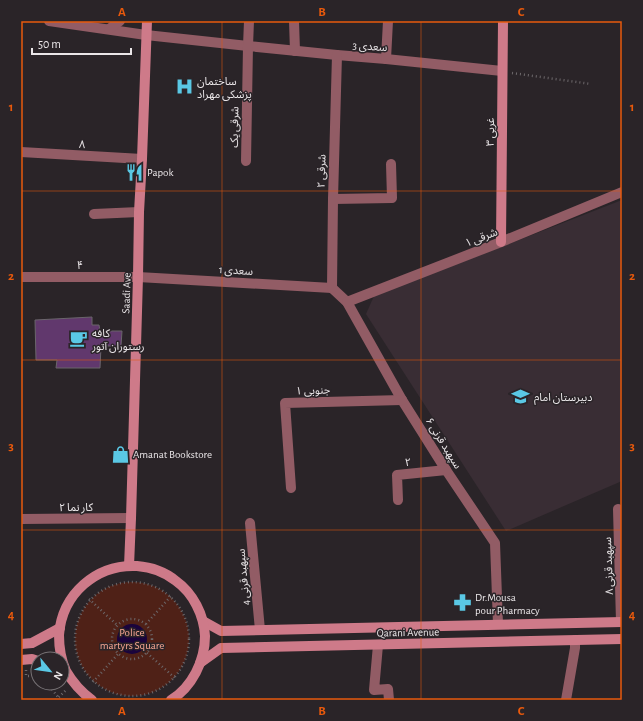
<svg xmlns="http://www.w3.org/2000/svg" width="643" height="721" viewBox="0 0 643 721" font-family="'Alegreya Sans','Noto Sans Arabic',sans-serif">
<style>
.built{fill:#392d34}
.green{fill:#4f2117}
.water{fill:#1a043c}
.building{fill:#61386d;stroke:#6a656b}
.lines{fill:none;stroke-linecap:round;stroke-linejoin:round}
.path{stroke:#6d686b;stroke-width:2.5;stroke-dasharray:1 3;stroke-linecap:butt}
.street{stroke:#925c65;stroke-width:10}
.secondary{stroke:#ce7a89;stroke-width:10}
.grid{fill:none;stroke:#e8590c;stroke-width:1;stroke-opacity:0.55}
.labels{text-anchor:middle;stroke-width:3;stroke-linejoin:round;paint-order:stroke}
.street-label{font-size:11px;fill:#eae6e8;stroke:#2a2428}
.poi-label{font-size:11px;fill:#eae6e8;stroke:#2a2428;text-anchor:start}
.park-label{font-size:11px;fill:#faa895;stroke:#2a2428}
.neatline{fill:none;stroke:#e8590c;stroke-width:1.5}
.grid-label{font-size:13px;text-anchor:middle;font-weight:bold;fill:#e8590c}
</style>
<rect width="100%" height="100%" fill="#2a2428"/>
<!-- built -->
<path class="built" d="M622,200V481L506,531L366,314L374,296Z"/>
<!-- green -->
<circle class="green" cx="132" cy="639" r="57"/>
<!-- water -->
<circle class="water" cx="132" cy="639" r="15"/>
<!-- building -->
<path class="building" d="M92,317V325H99L100,331H122L121,346H101L100,368H56L57,360H36L35,320Z"/>
<g class="lines">
<!-- path -->
<g class="path">
<path d="M512,73L591,84"/>
<circle cx="132" cy="639" r="57"/>
<path d="M89,599L117,625"/>
<circle cx="132" cy="639" r="20"/>
<path d="M146,624L171,596"/>
<path d="M147,653L175,678"/>
<path d="M26,670V676H38"/>
<path d="M93,682L118,654"/>
<path d="M47,683L58,697"/>
<path d="M56,700L67,689"/>
</g>
<!-- street -->
<g class="street">
<path d="M49,21L146,35L248,46L337,55L386,59L502,71"/>
<path d="M294,21L295,51"/>
<path d="M109,29L120,21"/>
<path d="M386,59L388,21"/>
<path d="M21,152L142,159"/>
<path d="M246,161L248,46L249,21"/>
<path d="M333,199L392,198L391,164"/>
<path d="M94,214L139,212"/>
<path d="M21,277H138L332,288"/>
<path d="M332,288L347,302L402,400L446,470L495,543L498,624"/>
<path d="M332,288L333,199L337,55"/>
<path d="M347,302L501,242L622,192"/>
<path d="M291,488L285,403L402,400"/>
<path d="M398,500L397,475L446,470"/>
<path d="M618,509L621,622"/>
<path d="M21,519L131,518"/>
<path d="M250,523L260,630"/>
<path d="M378,645L374,690L388,689L389,700"/>
<path d="M566,700L575,648V640"/>
</g>
<!-- secondary -->
<g class="secondary">
<path d="M501,242L503,21"/>
<path d="M129,566L131,518L138,277L139,212L142,159L147,21"/>
<path d="M203,621L221,631L622,622"/>
<path d="M21,644L32,643L60,628"/>
<path d="M21,660L32,659L38,661"/>
<path d="M200,663L221,648L622,639"/>
<path d="M92,700C81,692 73,683 66,671C61,660 59,647 59,635C62,594 96,564 137,566C151,567 165,572 176,581C193,593 204,615 205,636C205,661 192,687 171,700"/>
</g>
</g>
<!-- grid -->
<path class="grid" d="M222,21V700M421,21V700M21,191H622M21,360H622M21,530H622"/>
<!-- icons -->
<defs>
<symbol id="hospital-bare" viewBox="-9 -9 18 18"><path d="M-5-5h3v3.5h4V-5h3V5h-3V1.5h-4V5h-3Z" fill="#5ac8e5" stroke="#2a2428" stroke-width="2.5" paint-order="stroke"/></symbol>
<symbol id="restaurant-bare" viewBox="-9 -9 18 18"><path d="M-5-6h1v4h1v-4h1v4h1v-4h1v5L-1.5 .5V6h-2V.5L-5-1ZM5-6V6H3V1.5H1.5Q1.5-4 5-6Z" fill="#5ac8e5" stroke="#2a2428" stroke-width="2.5" paint-order="stroke"/></symbol>
<symbol id="cafe-bare" viewBox="-9 -9 18 18"><path d="M-5.5-4.5H6V0H3Q3 3.5 0 3.5H-2.5Q-5.5 3.5-5.5 0ZM3-3.2v2h1.7v-2ZM-6 4.5H4V6H-6Z" fill="#5ac8e5" stroke="#2a2428" stroke-width="2.5" paint-order="stroke"/></symbol>
<symbol id="school-bare" viewBox="-9 -9 18 18"><path d="M0-5L7-2L0 1L-7-2ZM-4 1L0 2.5L4 1V4Q0 6-4 4Z" fill="#5ac8e5" stroke="#2a2428" stroke-width="2.5" paint-order="stroke"/></symbol>
<symbol id="shop-bare" viewBox="-9 -9 18 18"><path d="M-5-2.5h2.3a2.7 3.5 0 0 1 5.4 0H5L5.5 6h-11ZM-1.5-2.5h3a1.5 2.3 0 0 0-3 0Z" fill="#5ac8e5" stroke="#2a2428" stroke-width="2.5" paint-order="stroke"/></symbol>
<symbol id="pharmacy-bare" viewBox="-9 -9 18 18"><path d="M-2-6h4v4h4v4h-4v4h-4v-4h-4v-4h4Z" fill="#5ac8e5" stroke="#2a2428" stroke-width="2.5" paint-order="stroke"/></symbol>
</defs>
<g fill-rule="evenodd">
<use href="#hospital-bare" x="172" y="74" width="25" height="25"/>
<use href="#restaurant-bare" x="122" y="160" width="25" height="25"/>
<use href="#cafe-bare" x="66" y="326" width="25" height="25"/>
<use href="#school-bare" x="508" y="384" width="25" height="25"/>
<use href="#shop-bare" x="108" y="442" width="25" height="25"/>
<use href="#pharmacy-bare" x="450" y="590" width="25" height="25"/>
</g>
<g class="labels">
<!-- street labels -->
<g class="street-label">
<text transform="translate(370 46) rotate(4)" y="4">سعدی 3</text>
<text transform="translate(234 127) rotate(-89)" y="4">شرقی یک</text>
<text transform="translate(490 132) rotate(-90)" y="4">۳ غربی</text>
<text transform="translate(82 144) rotate(3)" y="4">۸</text>
<text transform="translate(321 171) rotate(-88)" y="4">شرقی ۲</text>
<text transform="translate(481 237) rotate(-21)" y="4">شرقی ۱</text>
<text x="80" y="269">۴</text>
<text transform="translate(236 270) rotate(3)" y="4">سعدی 1</text>
<text transform="translate(126 293) rotate(-88)" y="4">Saadi Ave</text>
<text transform="translate(313 390) rotate(-2)" y="4">۱ جنوبی</text>
<text transform="translate(444 443) rotate(58)" y="4">سپهبد قرنی ۶</text>
<text transform="translate(408 462) rotate(-6)" y="4">۲</text>
<text x="76" y="511">کار نما ۲</text>
<text transform="translate(608 566) rotate(-92)" y="4">سپهبد قرنی ۸</text>
<text transform="translate(243 577) rotate(-95)" y="4">سپهبد قرنی 4</text>
<text transform="translate(408 632) rotate(-1)" y="4">Qarani Avenue</text>
</g>
<!-- poi labels -->
<g class="poi-label">
<text x="197" y="85">ساختمان<tspan x="197" dy="13">پزشکی مهراد</tspan></text>
<text x="147" y="176">Papok</text>
<text x="92" y="337">کافه<tspan x="92" dy="13">رستوران آتور</tspan></text>
<text x="534" y="401">دبیرستان امام</text>
<text x="133" y="458">Amanat Bookstore</text>
<text x="475" y="601">Dr.Mousa<tspan x="475" dy="13">pour Pharmacy</tspan></text>
</g>
<!-- park labels -->
<g class="park-label">
<text x="132" y="636">Police<tspan x="132" dy="13">martyrs Square</tspan></text>
</g>
</g>
<!-- border -->
<rect width="643" height="721" fill="none" stroke="#2a2428" stroke-width="44"/>
<!-- north arrow -->
<g transform="translate(50 671) rotate(119)"><circle r="19" fill="#2a2428" stroke="#777275"/>
<path d="M0-3L7 15L0 10L-7 15Z" fill="#5ac8e5"/>
<text y="-6" font-size="11" font-weight="bold" text-anchor="middle" fill="#eae6e8">N</text>
</g>
<!-- scale -->
<path d="M32 48v6h99v-6" fill="none" stroke="#eae6e8" stroke-width="2"/>
<text x="38" y="48" font-size="12" fill="#eae6e8" stroke="#2a2428" stroke-width="3" paint-order="stroke">50 m</text>
<rect x="22" y="22" width="599" height="677" class="neatline"/>
<g class="grid-label">
<text x="122" y="16">A</text>
<text x="322" y="16">B</text>
<text x="521" y="16">C</text>
<text x="11" y="111">1</text>
<text x="632" y="111">1</text>
<text x="11" y="280">2</text>
<text x="632" y="280">2</text>
<text x="11" y="450">3</text>
<text x="632" y="450">3</text>
<text x="11" y="619">4</text>
<text x="632" y="619">4</text>
<text x="122" y="715">A</text>
<text x="322" y="715">B</text>
<text x="521" y="715">C</text>
</g>
</svg>
